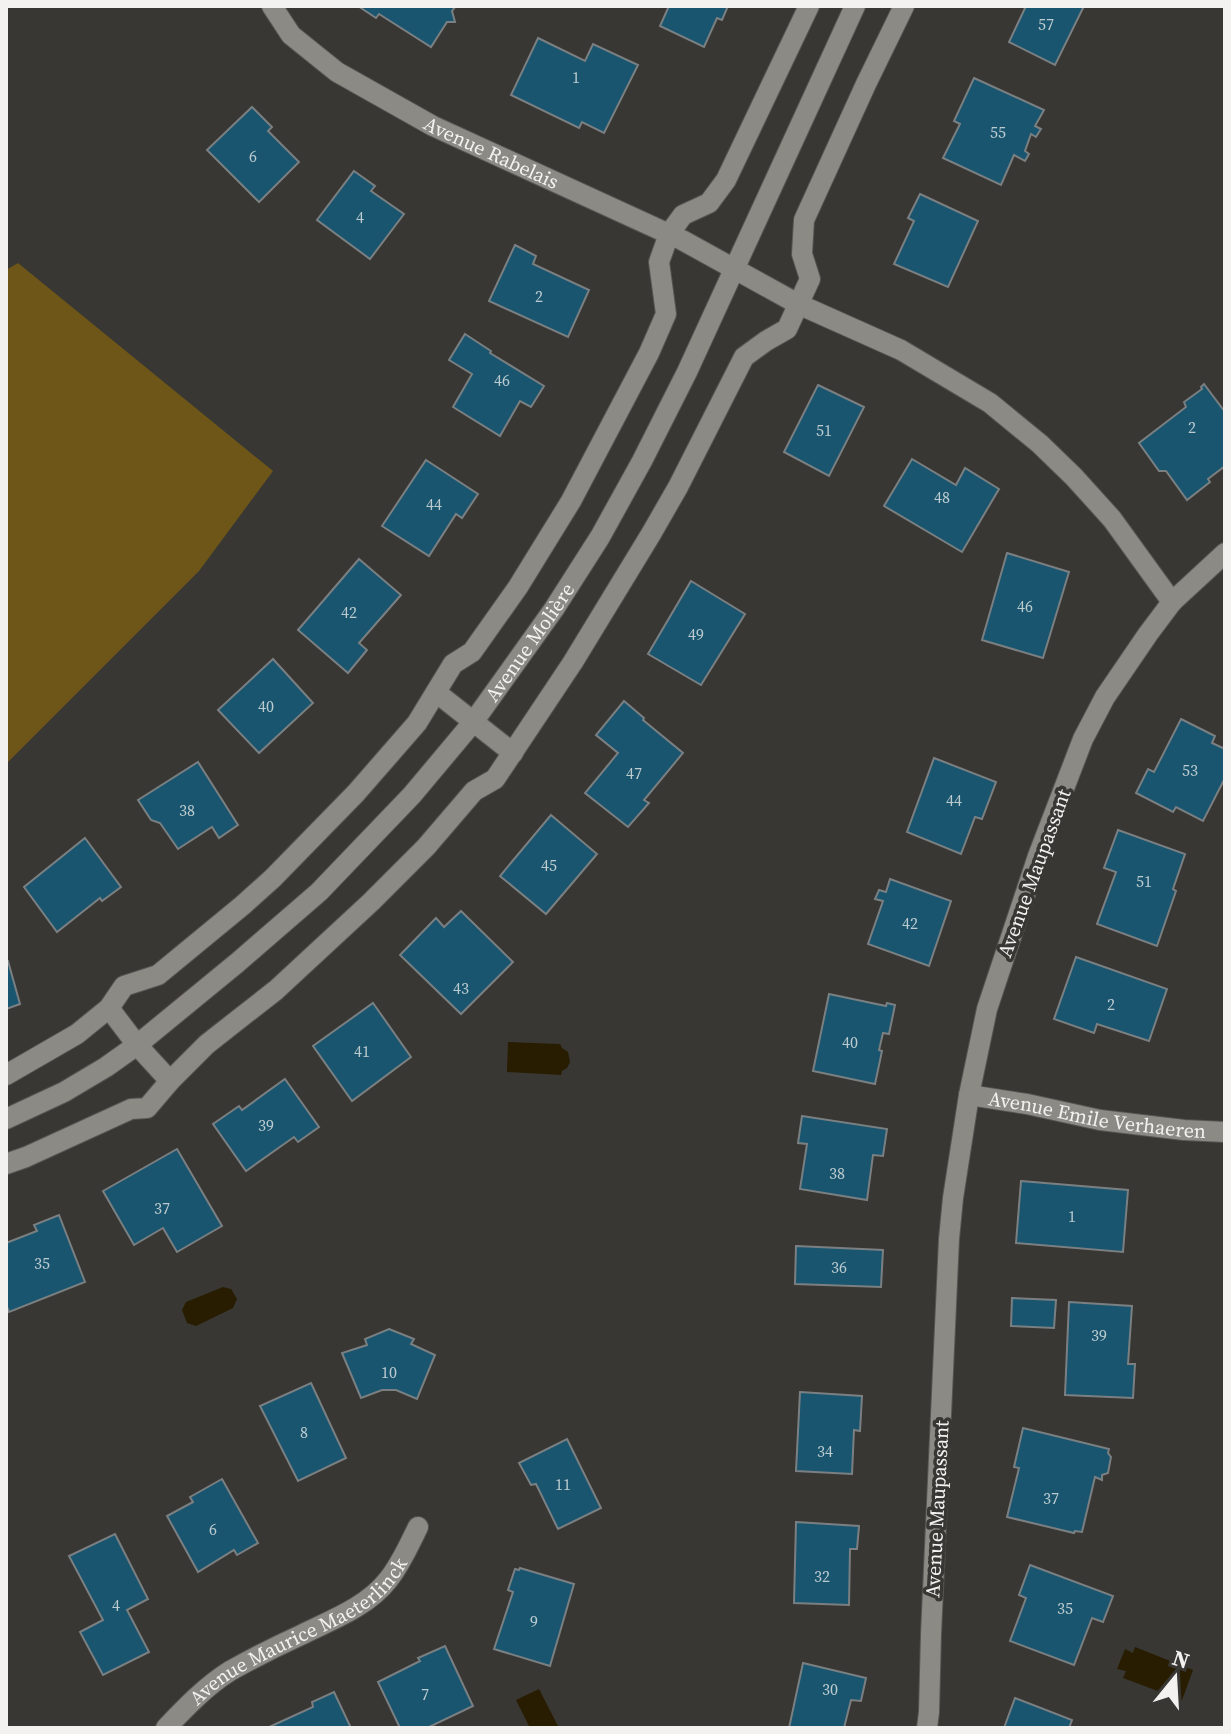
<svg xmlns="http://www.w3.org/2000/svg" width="1231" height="1734" viewBox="0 0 1231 1734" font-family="'Source Serif 4',serif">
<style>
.green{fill:#6d5618}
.water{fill:#281d00}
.building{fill:#19556e;stroke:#7a7f82;stroke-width:2}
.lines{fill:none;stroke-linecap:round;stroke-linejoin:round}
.minor-casing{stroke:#575552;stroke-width:22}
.minor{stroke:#8c8a85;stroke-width:20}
.labels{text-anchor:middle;stroke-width:7;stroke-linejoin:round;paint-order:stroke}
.number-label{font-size:16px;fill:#bccbd0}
.street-label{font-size:20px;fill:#f3f2f0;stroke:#383733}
</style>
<rect width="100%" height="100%" fill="#383733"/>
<!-- green -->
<path class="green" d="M18,263L273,471L199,571L6,764V270Z"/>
<!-- water -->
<g class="water">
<path d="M508,1042L560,1044L562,1048L568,1052L570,1062L567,1068L562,1071L561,1075L507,1072Z"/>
<path d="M223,1287L231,1289L237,1299L233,1308L196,1326L187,1323L182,1310L186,1302Z"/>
<path d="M1135,1647L1193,1670L1182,1700L1123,1678L1126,1671L1117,1669L1125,1649L1133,1653Z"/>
<path d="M539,1689L559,1728H530L516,1700Z"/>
</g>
<!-- building -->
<g class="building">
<path d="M358,6H456L452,11L455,22H447L431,47L379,14L376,18Z"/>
<path d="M669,6H728L722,20L717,18L704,47L660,26Z"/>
<path d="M1026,6H1084L1055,65L1009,42Z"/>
<path d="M538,38L585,61L593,44L638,65L604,133L582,122L579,128L511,95Z"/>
<path d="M974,78L1044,110L1035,126L1041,129L1036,137L1031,134L1025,151L1029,154L1025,161L1014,155L1001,185L943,158L960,124L954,121Z"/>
<path d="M252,107L272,127L268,131L299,162L259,202L207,150Z"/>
<path d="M354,171L375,186L371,191L404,214L370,259L317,220Z"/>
<path d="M920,194L978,221L948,287L894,264L914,221L908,218Z"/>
<path d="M515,245L536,256L533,264L589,290L568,337L489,301Z"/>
<path d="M465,334L491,351L490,353L544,386L531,407L520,401L500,436L453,407L472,374L449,360Z"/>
<path d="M1204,384L1225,412V466L1208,479L1210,482L1187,500L1166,471H1159L1139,443L1186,407L1184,402L1202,389L1201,387Z"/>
<path d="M818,385L864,407L829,476L784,452Z"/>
<path d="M912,459L956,485L965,468L999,489L962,552L884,506Z"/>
<path d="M426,460L478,494L462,518L456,514L429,556L382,526Z"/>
<path d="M1007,553L1069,572L1043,658L982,640Z"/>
<path d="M359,559L401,595L359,643L367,650L348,673L298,630Z"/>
<path d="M691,581L745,614L701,685L648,654Z"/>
<path d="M273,659L313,703L259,753L218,710Z"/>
<path d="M624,701L644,718L643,720L683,753L644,800L649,803L628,827L585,793L618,753L596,735Z"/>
<path d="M1181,719L1215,736L1212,743L1225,749V778L1203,821L1176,807L1173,812L1136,793L1148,769L1154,772Z"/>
<path d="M934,758L996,782L982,819L975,817L961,854L907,832Z"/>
<path d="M198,762L238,825L219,838L212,827L178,849L160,823L151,820L138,800Z"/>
<path d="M551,815L597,854L546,914L500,876Z"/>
<path d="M1118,830L1185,854L1173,889L1176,891L1157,946L1097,924L1116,872L1104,868Z"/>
<path d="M85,838L121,887L102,901L100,898L57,932L24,887Z"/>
<path d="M890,879L951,901L929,966L868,944L883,901L875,899L879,890L886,892Z"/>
<path d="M461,911L513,962L461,1014L400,955L436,918L444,927Z"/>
<path d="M1076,957L1167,989L1149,1041L1097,1024L1094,1033L1054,1019Z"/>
<path d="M6,961H8L20,1004L6,1009Z"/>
<path d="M829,994L886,1006L887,1003L895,1005L889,1034L883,1033L879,1050L882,1051L875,1084L813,1071Z"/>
<path d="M373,1003L411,1057L352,1101L313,1046Z"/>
<path d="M285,1079L319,1127L298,1142L294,1137L246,1171L213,1124L239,1106L242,1110Z"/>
<path d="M802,1116L887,1129L883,1156L873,1155L867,1200L800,1189L807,1144L798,1143Z"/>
<path d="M177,1149L222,1226L177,1252L163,1228L134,1245L103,1191Z"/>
<path d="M1021,1181L1128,1190L1123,1252L1016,1243Z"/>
<path d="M59,1215L85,1282L9,1312L6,1304V1243L37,1231L34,1225Z"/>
<path d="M796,1246L883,1250L881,1287L795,1284Z"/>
<path d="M1012,1298L1056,1300L1054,1328L1011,1326Z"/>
<path d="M1069,1302L1132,1306L1128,1364H1135L1133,1398L1065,1395Z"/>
<path d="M389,1329L414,1339L411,1344L435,1355L417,1399L396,1390H382L361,1398L342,1353L367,1345L365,1339Z"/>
<path d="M311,1383L346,1458L298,1481L260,1406Z"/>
<path d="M800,1392L862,1396L860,1431L854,1430L852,1474L796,1471Z"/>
<path d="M1023,1428L1109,1449L1108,1453L1111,1457L1108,1473L1102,1475V1480L1095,1477L1082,1532L1075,1531L1074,1533L1007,1517L1019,1468L1014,1467Z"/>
<path d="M567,1439L601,1508L558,1529L536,1484L531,1485L519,1463Z"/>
<path d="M222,1479L258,1543L237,1555L234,1550L198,1572L167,1516L193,1502L190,1497Z"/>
<path d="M796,1522L859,1526L857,1549H850L849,1605L794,1603Z"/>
<path d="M115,1534L148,1599L127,1610L149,1652L103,1675L80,1632L103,1620L69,1556Z"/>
<path d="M1030,1565L1113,1596L1103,1622L1092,1618L1074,1665L1010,1641L1026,1598L1019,1595Z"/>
<path d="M520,1568L574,1584L550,1666L494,1649L513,1592L508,1590L515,1569L519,1570Z"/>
<path d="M445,1646L473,1706L427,1728H400L378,1682L420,1661L418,1658Z"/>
<path d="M803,1663L866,1678L861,1701L851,1700L844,1728H789Z"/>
<path d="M334,1692L351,1728H267L313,1707L312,1702Z"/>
<path d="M1015,1698L1072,1720L1069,1728H1004Z"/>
</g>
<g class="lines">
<defs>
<g id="minor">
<path id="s1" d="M272,6L291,35L337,72L433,126L682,240L798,304L901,350L990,403L1040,444L1074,477L1112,519L1172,602L1148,634L1105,697L1083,739L1038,856L987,1009L969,1095L953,1198L949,1239L931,1634L929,1712L927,1728"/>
<path d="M1172,602L1225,553"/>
<path d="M437,693L513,753"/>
<path d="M109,1008L137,1045L170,1081"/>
<path d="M6,1075L77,1034L109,1008L124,986L158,975L243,905L273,878L356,793L417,723L453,664L472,652L518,587L571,501L649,353L666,314L659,262L669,234L683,215L709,203L726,180L809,6"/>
<path id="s2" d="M969,1095L1027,1104L1100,1120L1184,1130L1225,1132"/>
<path id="s3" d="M6,1119L64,1092L106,1067L137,1045L237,963L319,892L412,795L474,721L554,609L600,537L642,461L687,372L855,6"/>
<path d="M6,1164L26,1157L131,1109L147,1108L170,1081L207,1044L276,990L371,902L426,847L474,791L495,779L573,662L651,534L678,487L744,357L766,341L787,329L810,279L802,254L804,220L866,84L904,6"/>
<path id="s4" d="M166,1728C185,1708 206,1686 230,1671C253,1658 277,1646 301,1635C331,1620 367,1607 388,1580C401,1564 409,1545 418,1527"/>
</g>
</defs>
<!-- minor casing -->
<use href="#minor" class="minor-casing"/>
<!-- minor -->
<use href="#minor" class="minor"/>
</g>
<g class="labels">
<!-- number labels -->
<g class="number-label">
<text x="1046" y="30">57</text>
<text x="576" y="83">1</text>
<text x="998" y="138">55</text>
<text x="253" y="162">6</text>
<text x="360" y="223">4</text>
<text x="539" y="302">2</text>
<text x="502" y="386">46</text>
<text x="1192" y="433">2</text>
<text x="824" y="436">51</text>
<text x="942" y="503">48</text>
<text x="434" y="510">44</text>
<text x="1025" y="612">46</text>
<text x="349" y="618">42</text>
<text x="696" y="640">49</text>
<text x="266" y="712">40</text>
<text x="1190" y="776">53</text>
<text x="634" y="779">47</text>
<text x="954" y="806">44</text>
<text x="187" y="816">38</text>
<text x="549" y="871">45</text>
<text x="1144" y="887">51</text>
<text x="910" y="929">42</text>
<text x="461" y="994">43</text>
<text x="1111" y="1010">2</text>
<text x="850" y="1048">40</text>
<text x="362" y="1057">41</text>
<text x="266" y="1131">39</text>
<text x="837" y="1179">38</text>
<text x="162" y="1214">37</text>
<text x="1072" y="1222">1</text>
<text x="42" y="1269">35</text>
<text x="839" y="1273">36</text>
<text x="1099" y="1341">39</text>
<text x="389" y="1378">10</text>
<text x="304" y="1438">8</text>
<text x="825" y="1457">34</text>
<text x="563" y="1490">11</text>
<text x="1051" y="1504">37</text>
<text x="213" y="1535">6</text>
<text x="822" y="1582">32</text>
<text x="116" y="1611">4</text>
<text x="1065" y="1614">35</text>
<text x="534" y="1627">9</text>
<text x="830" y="1695">30</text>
<text x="425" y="1700">7</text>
</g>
<!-- street labels -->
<g class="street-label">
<text dy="7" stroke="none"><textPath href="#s1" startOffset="268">Avenue Rabelais</textPath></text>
<text dy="7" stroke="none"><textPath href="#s3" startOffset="716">Avenue Molière</textPath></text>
<text transform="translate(1034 873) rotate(-70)" y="7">Avenue Maupassant</text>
<text dy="7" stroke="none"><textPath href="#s2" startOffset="130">Avenue Emile Verhaeren</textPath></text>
<text transform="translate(937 1509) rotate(-87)" y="7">Avenue Maupassant</text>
<text dy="7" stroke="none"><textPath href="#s4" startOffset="166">Avenue Maurice Maeterlinck</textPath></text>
</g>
</g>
<!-- border -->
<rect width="1231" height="1734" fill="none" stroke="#f3f2f0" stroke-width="16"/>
<!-- north arrow -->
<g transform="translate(1175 1678) rotate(18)" stroke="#383733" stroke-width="6" paint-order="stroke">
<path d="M0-6L14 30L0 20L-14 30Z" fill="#f3f2f0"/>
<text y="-12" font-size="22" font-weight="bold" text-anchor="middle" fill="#f3f2f0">N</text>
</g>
</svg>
